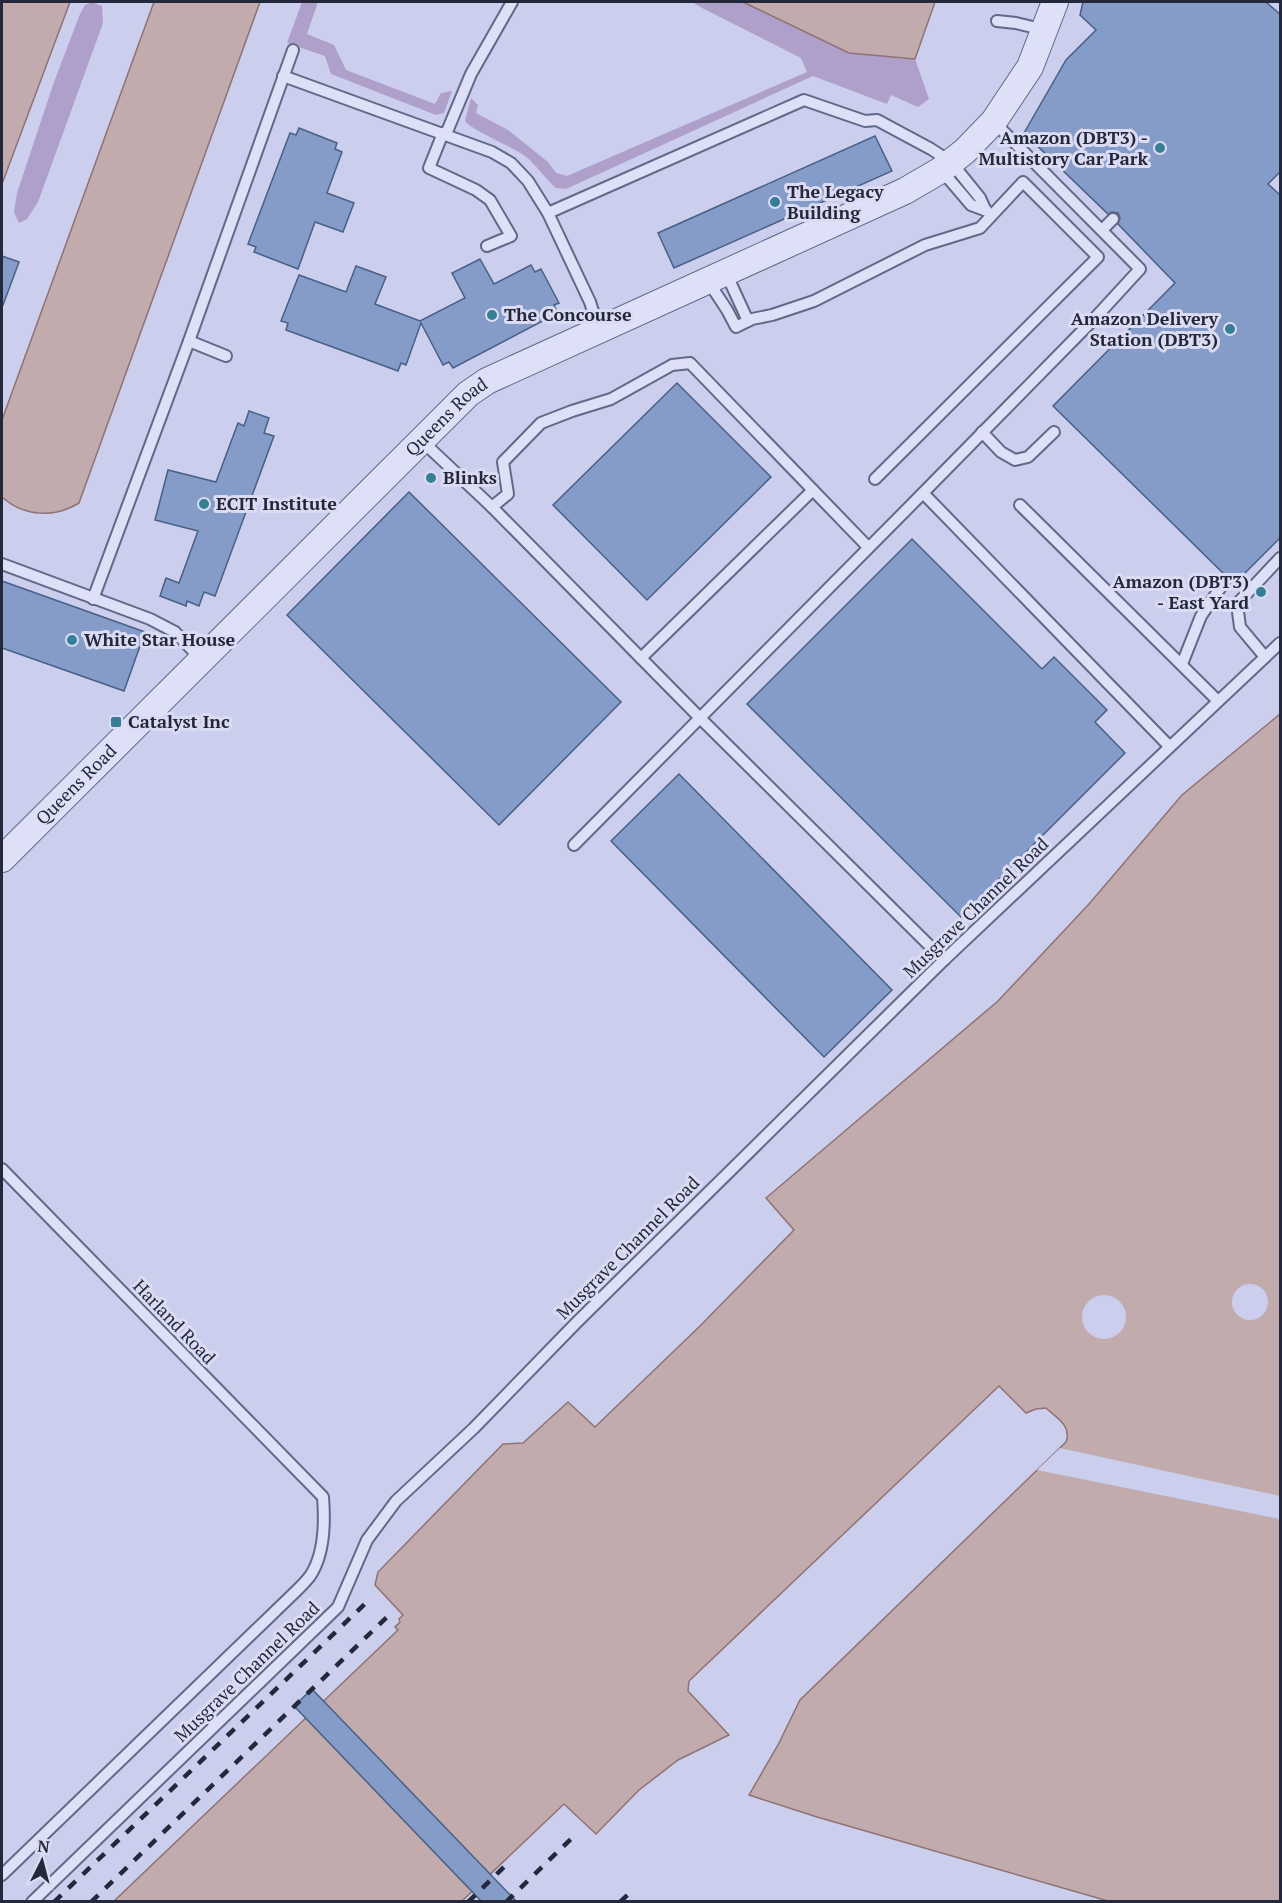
<svg xmlns="http://www.w3.org/2000/svg" width="1282" height="1903" viewBox="0 0 1282 1903" font-family="'PT Serif',serif">
<style>
.green{fill:#aea0ca}
.water{fill:#c1abad;stroke:#8f7273;stroke-width:1.5}
.pier{fill:#cbceec}
.building{fill:#849cc7;stroke:#485f86;stroke-width:1.5}
.lines{fill:none;stroke-linecap:round;stroke-linejoin:round}
.service-casing{stroke:#606a88;stroke-width:14}
.tertiary-casing{stroke:#606a88;stroke-width:28}
.service{stroke:#dee0f7;stroke-width:10}
.tertiary{stroke:#dee0f7;stroke-width:26}
.rail{stroke:#23293a;stroke-width:4.5;stroke-dasharray:10 10;stroke-linecap:butt}
.poi-dot{fill:#357e93;stroke:#dbdcf4;stroke-width:2}
.labels{text-anchor:middle;stroke-width:6;stroke-linejoin:round;paint-order:stroke}
.poi-label{font-size:18px;font-weight:bold;fill:#23293a;stroke:#dbdcf4;text-anchor:start}
.street-label{font-size:18px;fill:#23293a;stroke:#dbdcf4}
</style>
<rect width="100%" height="100%" fill="#cbceec"/>
<!-- green -->
<g class="green">
<path d="M92,2L102,6L103,23L38,202L27,219L19,223L14,212L17,193L54,82L80,14L85,5Z"/>
<path d="M302,2H318L307,34L334,45L346,70L435,104L441,93L452,91L444,113L436,115L331,74L325,56L287,43Z"/>
<path d="M692,2H743L849,53L915,59L929,99L918,107L891,95L887,104L813,76L566,189L556,188C544,178 535,162 522,154C510,146 470,129 465,121L471,98L478,105L476,113L508,130L548,162L556,173L567,176L807,72L801,58L702,8Z"/>
</g>
<!-- water -->
<g class="water">
<path d="M2,2H70L2,184Z"/>
<path d="M154,2H260L79,503C55,518 24,517 2,497V420Z"/>
<path d="M743,2H935L915,59L849,53Z"/>
<path d="M1280,714V1901H1108L817,1817L749,1795L778,1745L800,1700L1066,1442C1072,1426 1057,1418 1046,1408L1036,1409L1026,1413L999,1386L689,1681L688,1691L729,1735L678,1760L639,1790L596,1834L564,1804L462,1901L113,1902L398,1630L395,1627L400,1622L399,1619L403,1615L375,1585L378,1572L503,1444L523,1443L568,1402L595,1427L700,1326L794,1230L766,1198L998,1001L1089,904L1182,795Z"/>
</g>
<!-- pier -->
<g class="pier">
<circle cx="1250" cy="1302" r="18"/>
<circle cx="1104" cy="1317" r="22"/>
<path d="M1060,1448L1280,1496V1519L1037,1470Z"/>
</g>
<!-- building -->
<g class="building">
<path d="M1083,2H1266L1281,15V171L1268,184L1281,196V537L1234,584L1230,575L1224,574L1053,406L1175,283L1118,224L1120,218L1118,213L1112,212L1108,214L1024,133L1066,60L1096,30L1080,15Z"/>
<path d="M299,128L337,143L335,149L342,152L327,193L354,203L343,232L315,222L298,269L254,252L256,247L248,244L290,133L296,135Z"/>
<path d="M875,136L892,171L674,268L658,233Z"/>
<path d="M2,256L19,262L3,305H2Z"/>
<path d="M480,259L494,284L531,265L535,272L541,269L559,303L554,305L558,313L453,368L449,362L443,365L421,323L406,365L401,363L398,371L286,330L288,323L281,321L299,275L346,292L356,266L386,277L375,304L420,321L465,298L452,273Z"/>
<path d="M677,383L771,477L647,600L553,505Z"/>
<path d="M249,411L269,418L264,433L274,436L215,596L204,592L199,606L187,601L186,606L160,596L166,578L179,583L198,531L155,520L168,470L216,482L238,423L244,426Z"/>
<path d="M409,492L621,702L499,825L287,615Z"/>
<path d="M912,539L1042,669L1054,657L1107,710L1095,722L1125,753L961,917L747,704Z"/>
<path d="M2,581L145,632L124,691L2,648Z"/>
<path d="M679,774L892,990L824,1057L611,841Z"/>
<path d="M312,1689L517,1902H482L294,1706Z"/>
</g>
<g class="lines">
<defs>
<g id="service">
<path d="M997,21L1016,23L1045,30"/>
<path d="M283,76L492,152L511,163L528,181L548,213L590,302L599,330"/>
<path d="M443,133L429,168L476,190L490,200L511,236L487,246"/>
<path d="M446,134L471,74L512,2"/>
<path d="M942,171L971,205L987,211"/>
<path d="M548,213L804,100L865,121L877,120L931,149L951,162L980,198L985,209"/>
<path d="M1102,230L1113,219"/>
<path d="M726,273L748,321"/>
<path d="M708,281L727,310L736,327L752,319L772,315L814,301L925,245L980,228L1023,182L1098,257L875,479"/>
<path d="M189,341L226,356"/>
<path d="M982,432L1001,452L1015,460L1028,457L1054,432"/>
<path d="M422,441L492,507L700,718L944,960"/>
<path d="M923,493L1169,746"/>
<path d="M1020,505L1218,701"/>
<path d="M492,507L508,494L503,462L541,423L572,411L611,399L672,365L690,363L868,547"/>
<path d="M2,564L150,619L175,632L201,659"/>
<path d="M93,599L189,341L293,50"/>
<path d="M1265,657L1240,627L1237,604L1280,558"/>
<path d="M641,658L813,490"/>
<path d="M1182,664L1201,616L1225,581"/>
<path d="M574,845L923,493L1095,318L1140,269L994,122"/>
<path d="M2,1169L323,1497C325,1522 325,1554 310,1576C304,1584 297,1590 290,1597L2,1875"/>
<path d="M32,1902L338,1607L367,1540L396,1501L474,1428L577,1322L944,960L1280,643"/>
</g>
<g id="tertiary">
<path id="s1" d="M2,859L468,394L487,381L905,191L941,170L965,151L994,121L1030,67L1055,2"/>
</g>
</defs>
<!-- service casing -->
<use href="#service" class="service-casing"/>
<!-- tertiary casing -->
<use href="#tertiary" class="tertiary-casing"/>
<!-- service -->
<use href="#service" class="service"/>
<!-- tertiary -->
<use href="#tertiary" class="tertiary"/>
<!-- rail -->
<g class="rail">
<path d="M54,1902L370,1599"/>
<path d="M91,1902L387,1617"/>
<path d="M468,1902L506,1865"/>
<path d="M506,1902L575,1835"/>
<path d="M620,1902L634,1889"/>
</g>
</g>
<!-- markers -->
<g class="poi-dot">
<circle cx="1160" cy="148" r="6"/>
<circle cx="775" cy="202" r="6"/>
<circle cx="492" cy="315" r="6"/>
<circle cx="1230" cy="329" r="6"/>
<circle cx="431" cy="478" r="6"/>
<circle cx="204" cy="504" r="6"/>
<circle cx="1261" cy="592" r="6"/>
<circle cx="72" cy="640" r="6"/>
<rect x="110" y="716" width="12" height="12" rx="3"/>
</g>
<g class="labels">
<!-- poi labels -->
<g class="poi-label">
<text x="1148" y="144" text-anchor="end">Amazon (DBT3) -<tspan x="1148" dy="21">Multistory Car Park</tspan></text>
<text x="787" y="198">The Legacy<tspan x="787" dy="21">Building</tspan></text>
<text x="504" y="321">The Concourse</text>
<text x="1218" y="325" text-anchor="end">Amazon Delivery<tspan x="1218" dy="21">Station (DBT3)</tspan></text>
<text x="443" y="484">Blinks</text>
<text x="216" y="510">ECIT Institute</text>
<text x="1249" y="588" text-anchor="end">Amazon (DBT3)<tspan x="1249" dy="21">- East Yard</tspan></text>
<text x="84" y="646">White Star House</text>
<text x="128" y="728">Catalyst Inc</text>
</g>
<!-- street labels -->
<g class="street-label">
<text dy="6" stroke="none"><textPath href="#s1" startOffset="627">Queens Road</textPath></text>
<text dy="6" stroke="none"><textPath href="#s1" startOffset="105">Queens Road</textPath></text>
<text transform="translate(976 908) rotate(-44)" y="6">Musgrave Channel Road</text>
<text transform="translate(628 1248) rotate(-45)" y="6">Musgrave Channel Road</text>
<text transform="translate(174 1322) rotate(46)" y="6">Harland Road</text>
<text transform="translate(247 1672) rotate(-44)" y="6">Musgrave Channel Road</text>
</g>
</g>
<!-- border -->
<rect width="1282" height="1903" fill="none" stroke="#23293a" stroke-width="6"/>
<!-- north arrow -->
<g transform="translate(42 1861) rotate(6)" stroke="#dbdcf4" stroke-width="4.5" paint-order="stroke">
<path d="M0-4.5L10 22L0 15L-10 22Z" fill="#23293a"/>
<text y="-9" font-size="16" font-weight="bold" text-anchor="middle" fill="#23293a">N</text>
</g>
</svg>
